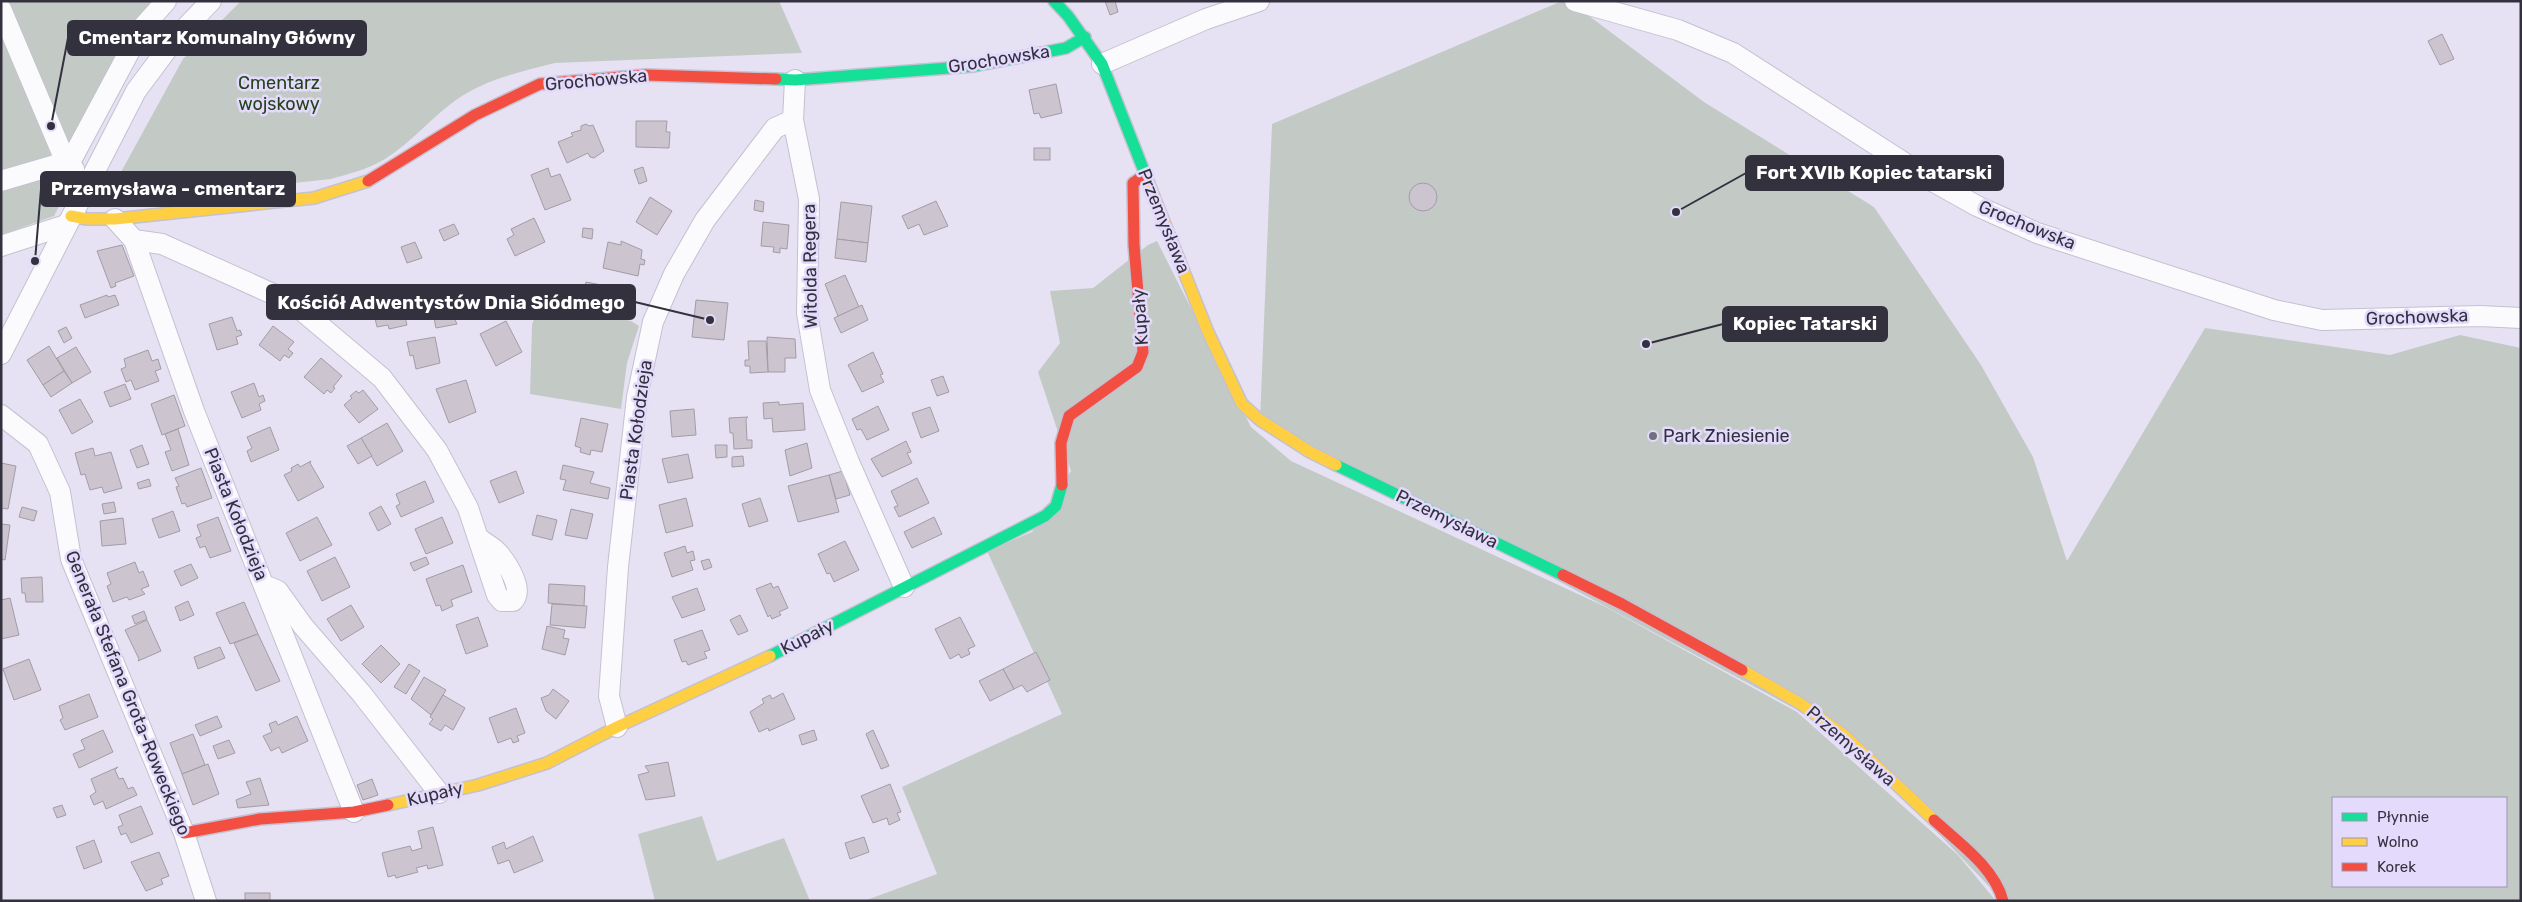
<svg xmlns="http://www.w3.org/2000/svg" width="2522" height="902" viewBox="0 0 2522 902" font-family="Rubik,sans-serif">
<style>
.green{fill:#c3cac6;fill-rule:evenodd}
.building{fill:#ccc4cf;stroke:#a39ca6}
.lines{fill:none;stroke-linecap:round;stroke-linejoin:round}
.street-casing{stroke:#c4c1d0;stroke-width:22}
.fast-casing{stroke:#c4c1d0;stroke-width:14}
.slow-casing{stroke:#c4c1d0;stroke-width:14}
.jam-casing{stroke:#c4c1d0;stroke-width:14}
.street{stroke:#fbfbfd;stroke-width:20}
.fast{stroke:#16e098;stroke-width:11}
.slow{stroke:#ffcf43;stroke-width:11}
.jam{stroke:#f24e42;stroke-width:11}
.poi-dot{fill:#726f7e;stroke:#e3dafc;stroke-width:2}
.labels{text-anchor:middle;stroke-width:5;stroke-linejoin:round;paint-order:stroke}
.street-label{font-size:18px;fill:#34313e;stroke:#e3dafc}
.park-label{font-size:18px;fill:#244219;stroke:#e3dafc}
.poi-label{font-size:18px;fill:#34313e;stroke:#e3dafc;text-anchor:start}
.leader{fill:none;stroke:#34313e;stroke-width:2}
.callout-dot{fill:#34313e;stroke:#e3dafc;stroke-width:2}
.callout{fill:#34313e;stroke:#34313e;stroke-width:2}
.callout-label{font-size:19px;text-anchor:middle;font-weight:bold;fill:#fff}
</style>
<rect width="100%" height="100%" fill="#e6e2f4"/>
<!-- green -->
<g class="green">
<path d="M1,1H175L149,35L54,216L1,235Z"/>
<path d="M241,1H779L802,53L555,63C520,72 486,79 456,100C431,118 411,143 385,159C368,169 349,174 331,179L126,201L116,181L183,59Z"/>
<path d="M1562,1H1569L1704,102L1874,207L1981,365L2033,457L2067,561L2205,328L2390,355L2460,335L2521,348V901H2003L1844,735L1260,420L1272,124ZM2333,798H2506V886H2333Z"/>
<path d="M1157,241L1251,427L1291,461L1606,607L1797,712L1958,855L1996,901H864L937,874L902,787L1062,714L987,551L1032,532L1071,471L1038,372L1060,343L1050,291L1093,288L1148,245Z"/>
<path d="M541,299L631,321L639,326L627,363L621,409L530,394L532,325Z"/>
<path d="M702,816L717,861L784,838L810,901H655L638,834Z"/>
</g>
<!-- building -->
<g class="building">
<path d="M1105,1H1115L1118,12L1110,15Z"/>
<path d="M2442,34L2454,59L2440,65L2428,41Z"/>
<path d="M1056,84L1062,113L1041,118L1039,113L1034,114L1029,90Z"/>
<path d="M636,121H667L666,132H670L669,148L636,147Z"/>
<path d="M586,124L589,126L593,125L604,151L594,158L590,157L588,153L567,163L558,142L573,136L571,133L581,130V126Z"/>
<rect x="1034" y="148" width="16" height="12"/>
<path d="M643,167L647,181L639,184L634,170Z"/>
<path d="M548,168L551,177L560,174L571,200L545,210L531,175Z"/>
<circle cx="1423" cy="197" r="14"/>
<path d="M650,197L672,211L657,235L636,222Z"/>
<path d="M755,200L764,202L763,212L754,210Z"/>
<path d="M936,201L948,226L924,235L919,224L908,229L902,216Z"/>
<path d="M841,202L872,206L868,243L837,239Z"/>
<path d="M534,218L545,242L515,256L507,239L514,235L511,229Z"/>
<path d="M763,222L789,225L787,249L780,248V253L773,252L774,247L761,246Z"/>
<path d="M454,224L459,234L444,241L439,230Z"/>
<path d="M583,228L593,229L592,239L582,237Z"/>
<path d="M837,239L868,243L866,262L835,258Z"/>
<path d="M621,241L642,250L641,259L645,260L644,265L640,264L638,276L603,268L608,242L621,245Z"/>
<path d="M415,242L422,258L407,263L401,247Z"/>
<path d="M122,245L134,276L115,283L116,286L111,288L97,251Z"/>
<path d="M845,275L859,307L838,316L825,284Z"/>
<path d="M586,282L617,288L615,300L621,301L619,313L581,306Z"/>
<path d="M441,289L457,324L436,328L431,303L440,299L437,291Z"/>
<path d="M107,295L108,297L115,295L119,305L85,318L80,305Z"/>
<path d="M400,295L407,325L389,329L388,325L377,327L371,301Z"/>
<path d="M696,300L728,303L724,340L692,337Z"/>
<path d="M862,305L868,320L841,333L834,318Z"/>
<path d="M232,317L237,331L240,330L242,335L236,337L238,344L217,350L209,324Z"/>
<path d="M506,321L522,352L496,366L480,334Z"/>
<path d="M273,326L294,342L288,349L293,353L289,358L284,355L280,361L259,345Z"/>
<path d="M66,327L72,338L64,343L58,331Z"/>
<path d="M435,337L440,363L416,369L413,355L410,356L407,342Z"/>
<path d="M767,337L795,339L796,358H785V372H768Z"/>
<path d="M748,341H766L768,372L750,373V366H745V360H749Z"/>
<path d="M49,346L64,371L43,385L27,360Z"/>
<path d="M76,347L91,372L72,383L57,358Z"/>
<path d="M148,350L152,361L158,359L161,369L155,371L159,381L135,390L131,380L126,382L121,369L126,367L124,359Z"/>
<path d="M873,352L883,374L880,375L884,382L862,392L848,365Z"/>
<path d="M321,358L342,376L333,387L335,388L331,393L327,390L324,394L304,377Z"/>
<path d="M64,371L72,383L51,397L43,385Z"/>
<path d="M943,376L949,392L937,396L931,380Z"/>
<path d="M466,380L476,412L449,423L436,389Z"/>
<path d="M254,383L259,397L263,395L265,401L259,404L261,410L242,418L231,392Z"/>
<path d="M125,384L131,399L110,407L104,392Z"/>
<path d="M363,390L378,409L359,423L344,405L352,398L350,396L356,391L359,393Z"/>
<path d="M174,395L185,426L162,435L151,404Z"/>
<path d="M80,399L93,422L72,434L59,410Z"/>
<path d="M779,402V405L803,403L805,430L773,432L772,418L764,419L763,403Z"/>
<path d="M878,406L889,430L867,440L861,429L857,430L852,419Z"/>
<path d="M930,407L939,431L921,438L912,413Z"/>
<path d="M694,409L696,435L672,437L670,411Z"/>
<path d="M748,417L746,419L747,440H752V448L734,449L733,433H730L729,418Z"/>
<path d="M581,418L608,424L602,452L591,450L590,455L580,452L581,448L575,446Z"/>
<path d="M387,423L403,451L377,466L361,438Z"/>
<path d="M270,427L279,450L251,462L247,451L252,448L247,437Z"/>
<path d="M178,429L189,465L172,471L165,452L171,450L165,434Z"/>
<path d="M361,438L372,456L358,464L347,446Z"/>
<path d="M906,441L911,452L907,453L912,463L882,477L871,459Z"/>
<path d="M807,443L812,468L790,476L785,450Z"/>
<path d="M142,445L149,464L137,468L130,450Z"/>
<path d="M715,445H727V457L716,458Z"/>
<path d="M93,448L95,456L111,452L122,488L104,493L102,487L90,490L85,474L81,475L75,453Z"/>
<path d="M688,454L693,478L668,483L662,459Z"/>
<path d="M743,456L744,466L732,467V457Z"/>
<path d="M311,461L310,463L324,487L298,501L284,475L292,471L291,468L298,464L300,467Z"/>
<path d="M1,463L16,466L8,509L1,508Z"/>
<path d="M563,465L594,472L590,483L610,488L608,499L563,490L566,480L560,479Z"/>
<path d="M201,468L212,498L187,507L185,503L182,504L176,487L179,486L175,478Z"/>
<path d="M516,471L524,493L499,503L490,481Z"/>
<path d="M843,471L850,495L836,499L829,475Z"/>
<path d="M829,475L839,512L798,522L788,486Z"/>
<path d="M917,478L929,503L899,517L894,507L898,506L891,491Z"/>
<path d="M149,479L151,486L139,489L137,483Z"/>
<path d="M425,481L434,502L401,517L396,506L400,504L396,494Z"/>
<path d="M686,498L693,526L666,533L659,505Z"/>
<path d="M760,498L768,521L749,527L742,504Z"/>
<path d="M114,502L116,512L104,514L102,504Z"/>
<path d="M381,506L391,524L378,531L369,513Z"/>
<path d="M22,507L37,511L34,521L19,517Z"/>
<path d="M571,509L593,514L587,539L565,535Z"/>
<path d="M173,511L180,531L159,538L152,519Z"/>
<path d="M537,515L557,520L552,540L532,535Z"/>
<path d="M218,517L231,551L210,558L205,546L200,548L196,538L201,536L197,525Z"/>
<path d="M317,517L332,545L300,561L286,533Z"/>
<path d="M442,517L453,543L426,554L415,529Z"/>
<path d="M934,517L942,534L912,548L904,532Z"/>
<path d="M123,518L126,544L102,546L100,521Z"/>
<path d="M1,524L10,525L5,560L1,559Z"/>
<path d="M845,541L859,570L834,582L830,573L827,574L818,554Z"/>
<path d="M685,546L687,553L693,551L695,560L690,561L693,570L672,577L664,553Z"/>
<path d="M335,557L350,587L322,601L307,571Z"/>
<path d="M426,557L429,564L414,571L410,563Z"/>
<path d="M709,559L712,567L704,570L701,561Z"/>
<path d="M135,562L139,573L143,571L149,586L141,589L145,594L129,600L127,597L113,602L107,586L111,584L107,573Z"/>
<path d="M191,564L198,578L181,586L174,571Z"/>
<path d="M463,565L472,592L451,600L453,606L442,611L440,605L436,606L426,579Z"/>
<path d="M42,577L43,602H26L25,593H22L21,578Z"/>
<path d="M771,583L773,588L778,586L788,608L779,612L781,615L772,619L770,615L768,617L756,589Z"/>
<path d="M549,584L585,586L584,606L548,603Z"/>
<path d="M697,588L705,610L682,618L672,597Z"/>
<path d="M10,598L19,635L1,639V600Z"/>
<path d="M188,601L194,615L180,621L175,607Z"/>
<path d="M244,602L258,634L230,644L216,613Z"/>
<path d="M552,604L587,606L585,628L550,625Z"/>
<path d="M351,605L364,627L341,641L327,619Z"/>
<path d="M144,611L147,619L135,624L132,616Z"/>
<path d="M740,615L748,631L738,635L730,620Z"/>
<path d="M478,617L488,646L466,654L456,625Z"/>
<path d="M960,617L975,646L968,649L970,654L961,658L959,654L950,659L935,629Z"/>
<path d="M147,620L161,651L138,661L139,659L125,630Z"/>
<path d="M547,626L565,630L563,638L569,639L565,655L542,649Z"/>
<path d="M702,630L710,650L704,652L707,658L688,665L686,661L682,662L674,640Z"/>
<path d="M258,634L280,681L256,691L234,643Z"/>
<path d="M381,645L400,664L381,683L362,664Z"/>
<path d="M220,647L225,658L198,669L194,657Z"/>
<path d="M1036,652L1050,680L1027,692L1022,685L1014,689L1003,669Z"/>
<path d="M29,659L41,690L14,700L3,669Z"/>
<path d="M409,664L420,671L406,694L394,687Z"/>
<path d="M1003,669L1014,689L990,701L979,681Z"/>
<path d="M424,677L446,690L431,715L411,699Z"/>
<path d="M553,689L569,701L556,719L546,711L541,698L549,695Z"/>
<path d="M783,693L795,719L769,731L768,728L759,732L750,712L764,703L762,699L770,695L772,699Z"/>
<path d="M89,694L98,717L65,730L60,720L63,718L59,706Z"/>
<path d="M443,695L465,708L453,730L445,725L441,731L429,724L433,719L430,717Z"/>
<path d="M516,708L525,733L517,736L519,741L513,743L511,738L498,743L489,718Z"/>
<path d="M217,716L222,727L200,736L195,725Z"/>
<path d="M297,716L308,741L282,753L279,747L271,751L263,736L272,732L269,724L276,721L278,725Z"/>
<path d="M103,730L113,752L79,768L73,754L85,749L81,740Z"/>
<path d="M814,730L817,740L802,745L799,735Z"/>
<path d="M873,730L889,766L881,769L866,734Z"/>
<path d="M193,734L205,765L182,774L170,743Z"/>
<path d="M229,740L235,753L218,759L213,746Z"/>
<path d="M668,762L675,796L646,800L638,775L649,772L645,766Z"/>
<path d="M208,764L219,794L193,805L182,774Z"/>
<path d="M118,767L115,770L119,779L123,778L128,789L133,787L137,795L106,809L103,801L94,805L90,796L96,792L91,779Z"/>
<path d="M260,778L269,805L238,808L236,800L251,794L246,782Z"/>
<path d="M372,779L378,795L363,800L357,785Z"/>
<path d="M890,784L901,812L897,813L900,820L889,825L887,818L873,823L861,796Z"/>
<path d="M62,805L66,815L57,818L53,808Z"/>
<path d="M141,806L153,834L131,843L126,833L121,835L118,827L123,825L119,815Z"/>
<path d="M433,827L443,865L428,869L427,865L416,868L418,872L396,878L395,875L388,877L382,853L410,846L412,851L422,848L418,831Z"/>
<path d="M533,836L543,861L514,873L509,860L498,864L492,847L504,842L506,849Z"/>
<path d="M864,837L869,852L850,859L845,843Z"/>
<path d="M94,840L102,862L84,869L76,847Z"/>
<path d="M159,852L169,876L161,879L163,884L146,891L131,862Z"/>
<rect x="245" y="893" width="25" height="8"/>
</g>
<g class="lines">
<defs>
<g id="street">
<path d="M1575,1L1678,30L1733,53L1934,182L1977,206L2037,233L2274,310L2322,320L2480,316L2521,318"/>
<path d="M1,9L62,153V163"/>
<path d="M1102,64L1206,19L1259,1"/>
<path d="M795,80L793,120L809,199L807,313L820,390L849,462L904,587"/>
<path d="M68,166L142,28L166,1"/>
<path d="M1,181L62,163L74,169"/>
<path d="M115,219L134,240L194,411L354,812"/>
<path d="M134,240L162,244L293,303L382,378L437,450L468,508L497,595L502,601H513C524,590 508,565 500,555C495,548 485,543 478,538"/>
<path d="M1,246L66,225"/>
<path d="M1,354L136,91L174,40L211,1"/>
<path d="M1,415L38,444L60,492L71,559L184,833L206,901"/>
<path d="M269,587L278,591L303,626L361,693L439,793"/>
<path d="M617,727L609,696L618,567L637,397L653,322L674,274L705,220L775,128L793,120"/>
</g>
<g id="fast">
<path d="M1054,1L1068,16L1102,64L1149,184"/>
<path d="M776,79L795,80L974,66L1066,48L1085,37"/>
<path d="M1336,465L1563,575"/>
<path d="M770,656L1045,516L1056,506L1062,485"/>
</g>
<g id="slow">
<path d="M1149,184L1208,332L1242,404L1260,420L1310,452L1336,465"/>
<path d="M71,216L87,219H115L314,198L368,181"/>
<path d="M1742,670L1801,704L1844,735L1934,820"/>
<path d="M388,805L478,785L547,763L617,727L770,656"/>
</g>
<g id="jam">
<path d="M368,181L475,115L540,84L646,75L776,79"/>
<path d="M1062,485L1061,443L1069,416L1137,367L1143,352L1134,245L1133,183L1146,174"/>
<path d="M1563,575L1622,604L1742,670"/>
<path d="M1934,820C1958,842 1995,868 2003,901"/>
<path d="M184,833L260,819L354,812L388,805"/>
</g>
</defs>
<!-- street casing -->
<use href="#street" class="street-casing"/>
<!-- fast casing -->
<use href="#fast" class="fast-casing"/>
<!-- slow casing -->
<use href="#slow" class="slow-casing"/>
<!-- jam casing -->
<use href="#jam" class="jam-casing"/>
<!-- street -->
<use href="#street" class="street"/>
<!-- fast -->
<use href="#fast" class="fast"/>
<!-- slow -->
<use href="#slow" class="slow"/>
<!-- jam -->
<use href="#jam" class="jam"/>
</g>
<!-- markers -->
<circle class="poi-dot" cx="1653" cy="436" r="5"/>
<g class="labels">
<!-- street labels -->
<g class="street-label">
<text transform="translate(999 59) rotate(-9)" y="6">Grochowska</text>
<text transform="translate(596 80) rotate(-5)" y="6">Grochowska</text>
<text transform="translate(1164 221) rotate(68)" y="6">Przemysława</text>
<text transform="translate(2027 225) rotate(22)" y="6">Grochowska</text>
<text transform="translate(810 266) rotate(-91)" y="6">Witolda Regera</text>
<text transform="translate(1140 317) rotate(-94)" y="6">Kupały</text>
<text transform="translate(2417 317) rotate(-2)" y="6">Grochowska</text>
<text transform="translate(636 430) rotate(-82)" y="6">Piasta Kołodzieja</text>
<text transform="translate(236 514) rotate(68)" y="6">Piasta Kołodzieja</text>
<text transform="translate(1447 519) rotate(26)" y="6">Przemysława</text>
<text transform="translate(807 637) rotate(-27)" y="6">Kupały</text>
<text transform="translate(128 693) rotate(68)" y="6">Generała Stefana Grota-Roweckiego</text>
<text transform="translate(1851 746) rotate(41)" y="6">Przemysława</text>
<text transform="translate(435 794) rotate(-13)" y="6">Kupały</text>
</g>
<!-- park labels -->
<g class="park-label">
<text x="279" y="89">Cmentarz<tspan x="279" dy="21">wojskowy</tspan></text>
</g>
<!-- poi labels -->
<g class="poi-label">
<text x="1663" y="442">Park Zniesienie</text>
</g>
</g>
<!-- callouts -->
<path class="leader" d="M51 126L68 38M1676 212L1746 173M35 261L41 189M710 320L635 302M1646 344L1723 324"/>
<g class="callout-dot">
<circle cx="51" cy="126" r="5"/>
<circle cx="1676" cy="212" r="5"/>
<circle cx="35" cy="261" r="5"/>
<circle cx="710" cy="320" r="5"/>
<circle cx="1646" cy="344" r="5"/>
</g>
<g class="callout">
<rect x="68" y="21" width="298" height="34" rx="5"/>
<rect x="1746" y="156" width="257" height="34" rx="5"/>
<rect x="41" y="172" width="254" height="34" rx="5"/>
<rect x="267" y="285" width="368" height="34" rx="5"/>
<rect x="1723" y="307" width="164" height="34" rx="5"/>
</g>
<g class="callout-label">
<text x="217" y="44">Cmentarz Komunalny Główny</text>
<text x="1874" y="179">Fort XVIb Kopiec tatarski</text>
<text x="168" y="195">Przemysława - cmentarz</text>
<text x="451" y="309">Kościół Adwentystów Dnia Siódmego</text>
<text x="1805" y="330">Kopiec Tatarski</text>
</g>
<!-- border -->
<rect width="2522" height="902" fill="none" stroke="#34313e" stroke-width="5"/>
<!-- legend -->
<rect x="2332" y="797" width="175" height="90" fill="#e3dafc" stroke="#9d96b0"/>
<rect x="2342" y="813" width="25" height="8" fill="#16e098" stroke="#9d96b0"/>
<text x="2377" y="822" font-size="15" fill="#34313e">Płynnie</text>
<rect x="2342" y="838" width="25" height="8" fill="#ffcf43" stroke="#9d96b0"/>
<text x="2377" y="847" font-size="15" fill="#34313e">Wolno</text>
<rect x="2342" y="863" width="25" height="8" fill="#f24e42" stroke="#9d96b0"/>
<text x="2377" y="872" font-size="15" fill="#34313e">Korek</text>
</svg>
